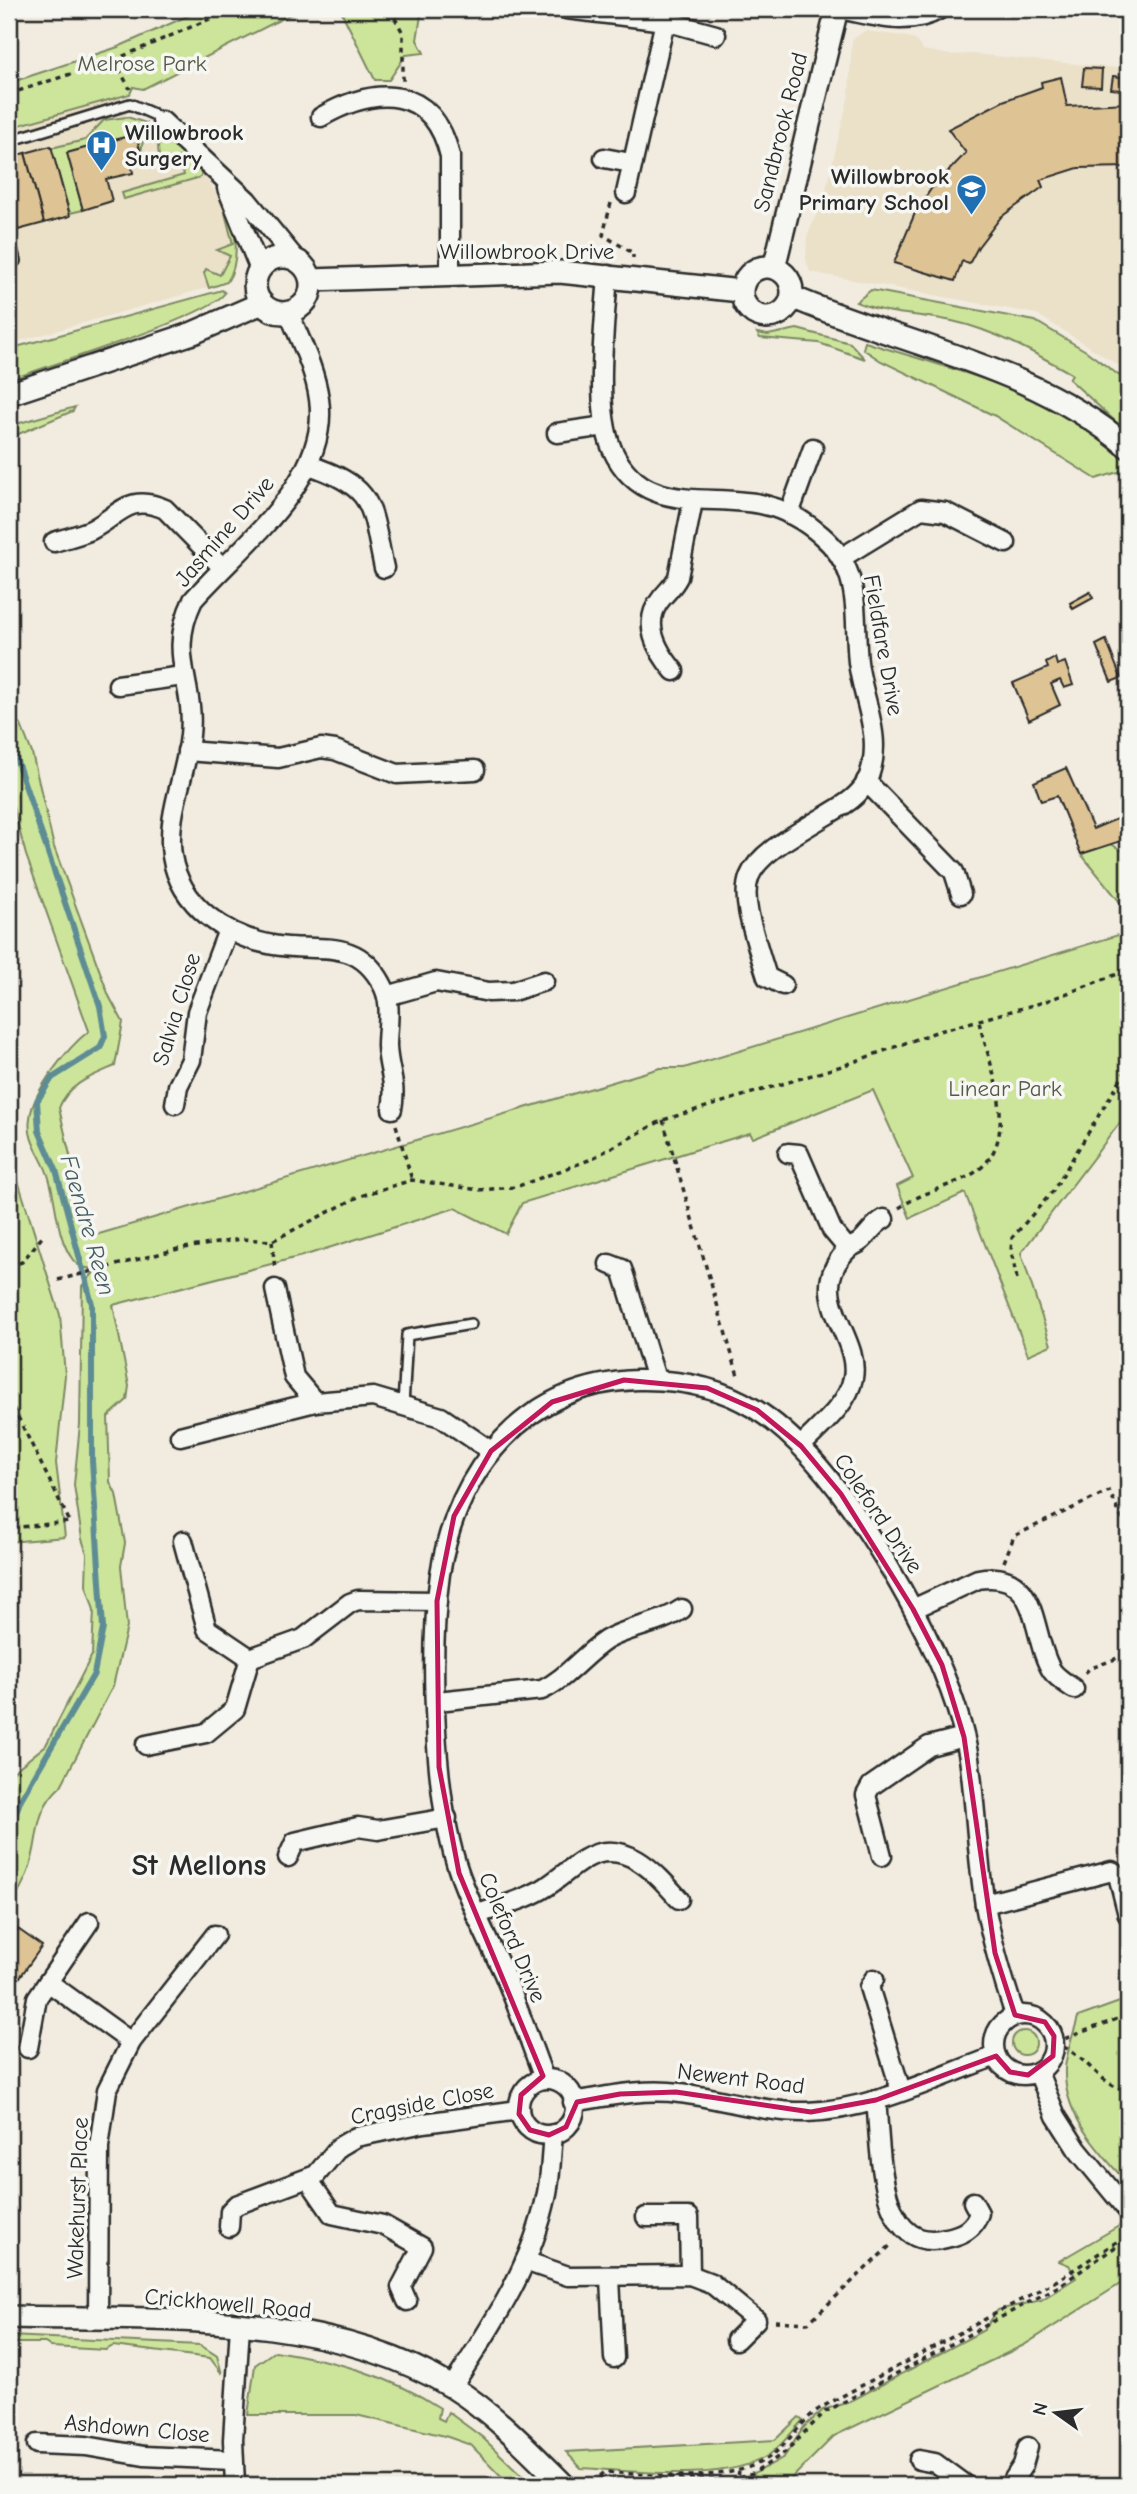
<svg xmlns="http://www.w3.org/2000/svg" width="1137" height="2494" viewBox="0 0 1137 2494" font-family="'Comic Neue',sans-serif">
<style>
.built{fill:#ebe0c8}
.green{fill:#cde59b;stroke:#7c8863;stroke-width:2}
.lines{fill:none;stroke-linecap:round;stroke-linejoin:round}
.stream{stroke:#5d8c95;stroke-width:6}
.building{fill:#dec494;stroke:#2b2b2b;stroke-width:2}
.service-casing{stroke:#2b2b2b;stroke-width:14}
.minor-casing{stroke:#2b2b2b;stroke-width:23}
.tertiary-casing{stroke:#2b2b2b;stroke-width:26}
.path{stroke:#2b2b2b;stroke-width:3.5;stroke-dasharray:5 5;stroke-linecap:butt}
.service{stroke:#f6f6f2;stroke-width:9}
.minor{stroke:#f6f6f2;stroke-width:18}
.tertiary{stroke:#f6f6f2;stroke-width:21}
.marked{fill:none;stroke:#c2185b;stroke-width:5;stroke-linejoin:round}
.labels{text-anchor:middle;stroke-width:7;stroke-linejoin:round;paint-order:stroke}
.park-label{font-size:23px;fill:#545a47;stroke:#f6f6f2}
.poi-label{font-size:23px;font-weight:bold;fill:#2b2b2b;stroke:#f6f6f2;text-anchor:start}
.street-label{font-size:23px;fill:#2b2b2b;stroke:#f6f6f2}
.water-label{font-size:24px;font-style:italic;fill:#445c60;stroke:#f6f6f2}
.district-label{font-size:30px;font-weight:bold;fill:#2b2b2b;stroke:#f6f6f2}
</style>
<rect width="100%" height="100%" fill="#f1ecdf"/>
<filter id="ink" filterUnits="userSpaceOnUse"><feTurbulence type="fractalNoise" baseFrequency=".0143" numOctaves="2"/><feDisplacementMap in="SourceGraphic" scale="14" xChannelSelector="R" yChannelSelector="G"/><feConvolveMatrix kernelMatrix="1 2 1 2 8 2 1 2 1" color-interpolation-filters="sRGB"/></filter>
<g filter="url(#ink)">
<!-- built -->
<g class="built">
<path d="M865,31L908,37L915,40L923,50L951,55L972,54L1128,69V371L1037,314L810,272L806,260L807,237L825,194L849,95L852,40Z"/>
<path d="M120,95L127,117L156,128L201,169L221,201L235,240V263L232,275L227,282L9,344V128Z"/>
</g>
<!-- green -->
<g class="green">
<path d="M203,9H301L143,89L133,87L130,94L9,128V83L118,47Z"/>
<path d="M340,9H422L417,40L424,53L406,55L389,80H375Z"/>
<path d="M127,117L146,123L141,152L136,134L67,153L83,210L70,213L51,148L85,140L104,120Z"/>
<path d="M166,138L201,169V177L124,199L122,193L184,175L179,157L164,161L159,158L158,146Z"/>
<path d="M225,213C239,228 239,264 227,282L209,288L204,273L206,269L220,275L230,256L217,250L233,244Z"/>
<path d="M222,290L225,293C207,318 48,365 9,380V349Z"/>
<path d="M871,290L1035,321L1086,351L1128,382V433L1069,379L1072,374C1035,353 994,330 952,321C919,314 888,315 856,302Z"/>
<path d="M797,329L850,343L865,359L819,343L760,338L757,333L768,335Z"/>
<path d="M865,342C957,371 1056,393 1128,461V469L1096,479L995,416L881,361L863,349Z"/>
<path d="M75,407L73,411L9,438V426Z"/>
<path d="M9,713L21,725L32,753L54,847L109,996L123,1022L115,1066C92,1076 68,1084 59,1108L89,1237L660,1068H684L1128,932V1112L1021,1253L1051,1345L1028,1355L965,1193L910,1218L897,1186L913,1178L873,1090L753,1138L750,1133L522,1203L506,1234L455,1208L306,1255L113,1305L129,1386L127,1400L108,1417L110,1482L116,1494L125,1543L121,1566L127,1627L113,1686L61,1786C31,1813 41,1839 28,1872C23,1885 15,1898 9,1911V1775L46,1745L92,1655L94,1610L86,1585L87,1554L82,1539L74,1485L80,1424L82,1286L96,1270C87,1268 79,1268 73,1260C56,1237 57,1204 49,1178C43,1156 26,1142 30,1118C33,1091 68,1047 89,1031L26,855L9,792Z"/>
<path d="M1111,844L1128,854V912L1081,854Z"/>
<path d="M9,1152L60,1315L65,1375L56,1463L65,1537L9,1542Z"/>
<path d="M1128,1999V2184C1100,2152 1063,2116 1065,2069C1066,2053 1074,2033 1078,2017Z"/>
<circle cx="1024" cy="2043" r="12"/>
<path d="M1119,2226L1128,2239V2279L1024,2345L834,2436L785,2485H739L743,2480L784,2457L804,2427L823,2410L849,2402L984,2330L998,2310L1041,2300L1076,2278L1069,2265L1059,2261Z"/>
<path d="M9,2336L200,2345L217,2356L222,2374L210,2358L113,2346L106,2350L51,2347L45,2343H9Z"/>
<path d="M275,2351C332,2360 390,2375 440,2408L438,2418L444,2421L448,2412L482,2437L532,2485H518L512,2479L507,2482L471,2445L445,2436L356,2415H248L255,2365Z"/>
<path d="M799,2417L803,2420C792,2432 782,2445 769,2455C726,2483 632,2471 581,2468L566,2452L775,2440Z"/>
<path d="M596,2481L729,2482L731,2485H598Z"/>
</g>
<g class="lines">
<!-- stream -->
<path class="stream" d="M9,738L100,1006L105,1036L100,1048L52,1078L37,1101L39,1131L56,1170L92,1304V1461L103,1628L94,1674L21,1799L9,1831"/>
</g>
<!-- building -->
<g class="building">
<path d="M1084,68L1102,69L1101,87L1082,86Z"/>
<path d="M1113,76L1128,78V91L1111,89Z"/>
<path d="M1061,77L1067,106L1128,103V167L1078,168L1040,180L1043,187L1001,217L978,247L969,264L962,261L955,281L894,263L915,213L931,189L966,153L948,129L1003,101L1042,87L1041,82Z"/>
<path d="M136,134L143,163L132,167L133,173L106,179L112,201L83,210L67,153Z"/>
<path d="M51,146L70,216L44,223L25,153Z"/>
<path d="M25,153L44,223L18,230L9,195V157Z"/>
<path d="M1090,592L1093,598L1073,609L1070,603Z"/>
<path d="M1106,640L1121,678L1111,682L1096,645Z"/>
<path d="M1055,658L1057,665L1065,662L1073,685L1064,688L1060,680L1051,684L1060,705L1029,720L1013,683L1048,668L1046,663Z"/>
<path d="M1066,768L1093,829L1119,818L1127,839L1081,854L1057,796L1041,801L1034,782Z"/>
<path d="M18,1929L42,1946L20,1977L9,1969V1942Z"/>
</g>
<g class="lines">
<defs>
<g id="service">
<path d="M9,141L130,104L153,114L162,121"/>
<path d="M9,236L15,261"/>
<path d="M403,1406L407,1335L471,1324"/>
</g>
<g id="minor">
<path d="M566,9L665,21L716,35"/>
<path d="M839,9C873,15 908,28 940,9"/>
<path d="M321,117C375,86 433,84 450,156V275"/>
<path d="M162,121L247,200L297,261"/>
<path d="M604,158L631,163"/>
<path d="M227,188L260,270"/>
<path d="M626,193L665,21"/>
<path d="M608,275C605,321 594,408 612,449C643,517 708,492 765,505C786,510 805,521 821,535C834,546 845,561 850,578C858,605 855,634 858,662C863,703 885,739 867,781C859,797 842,806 827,815C732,871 734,872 767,977L783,985"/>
<path d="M289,313C300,340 315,369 319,399C331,480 241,545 193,600C166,656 196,683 190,735C186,776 166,814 172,856C180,906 227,937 273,945C316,953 356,935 382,984C393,1003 387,1025 387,1046C388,1072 397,1081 392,1109"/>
<path d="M557,433L605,426"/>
<path d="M309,465C377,488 370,505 384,568"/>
<path d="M789,514L813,448"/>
<path d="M54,542C66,538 80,535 91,530C120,515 128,493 165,509L222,567"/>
<path d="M841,558L921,509L945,512L1006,543"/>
<path d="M674,671C657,651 641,623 661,599C667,591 673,587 678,577L693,501"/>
<path d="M118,685L183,676"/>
<path d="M187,751L278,758L321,748L335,750L397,774L475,770"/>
<path d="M866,781L954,872L961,894"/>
<path d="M387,996L436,982L489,992L513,991L544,981"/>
<path d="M175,1104L178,1086L191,1060L197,1012L228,930"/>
<path d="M788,1153L799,1154L832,1230L848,1249"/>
<path d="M609,1264L622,1269L656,1379"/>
<path d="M275,1289L294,1377L315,1402"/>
<path d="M180,1436L315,1402L373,1397L441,1417L491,1451"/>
<path d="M801,1446C819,1427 848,1405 853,1378C861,1334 802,1296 847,1250C851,1246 857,1245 861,1241C870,1233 873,1225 884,1219"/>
<path d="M183,1541L207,1629L250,1658"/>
<path d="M913,1609L978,1579C1042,1568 1030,1637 1052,1671C1057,1678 1067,1684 1074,1689"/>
<path d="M437,1701L542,1690C567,1678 583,1655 606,1640C630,1626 659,1625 682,1609"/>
<path d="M146,1745L206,1733L235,1709L250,1658L303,1639L350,1603L358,1600L437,1601"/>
<path d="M882,1856L866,1795L871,1786L929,1746L964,1737"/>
<path d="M288,1857L295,1842L358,1827L378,1830L447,1818"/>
<path d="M985,1904L1112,1871L1118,1875L1128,1915"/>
<path d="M476,1915C499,1906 526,1900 546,1887C560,1878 571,1867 585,1859C624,1836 656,1873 679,1899"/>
<path d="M874,1979L869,1987L901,2091"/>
<path d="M48,1982L131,2042"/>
<circle cx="1024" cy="2045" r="30"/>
<path d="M28,2048L37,1998L89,1922"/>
<path d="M1038,2072L1056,2116L1077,2149L1128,2211"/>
<path d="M544,2079C531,2043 518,2007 503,1972C488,1940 472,1908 460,1875C433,1801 429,1652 440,1574C457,1469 525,1384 637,1380C678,1379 720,1387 755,1409C820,1449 879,1546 915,1613C939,1658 960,1707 969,1758C976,1807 977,1856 985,1905C992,1943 1003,1979 1015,2015"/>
<circle cx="547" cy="2107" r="28"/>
<path d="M876,2100C881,2144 876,2256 946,2238C962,2235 974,2229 979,2213L973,2202"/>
<path d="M573,2102C608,2096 645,2088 680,2093C722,2098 764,2113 807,2112C872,2110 935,2078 996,2056"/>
<path d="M308,2179L332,2214L383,2225L422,2247L401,2287L407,2301"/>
<path d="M646,2217H689L690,2275"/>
<path d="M229,2227L230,2211L236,2205L316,2175L339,2147L356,2137L424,2123L519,2110"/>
<path d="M525,2261L568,2276L690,2275L711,2283L756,2320L736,2340"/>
<path d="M610,2278L614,2358"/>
<path d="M98,2319L99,2147L107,2090L131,2042L215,1935"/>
<path d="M452,2387C491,2327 533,2265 547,2193C551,2174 551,2153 553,2134"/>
<path d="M37,2444L86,2446L144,2456L232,2460"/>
<path d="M919,2460L935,2463L965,2485"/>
<path d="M235,2485L233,2440L240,2325"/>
<path d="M1010,2485L1023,2465L1028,2447"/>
</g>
<g id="tertiary">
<circle cx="283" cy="285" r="28"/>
<circle cx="767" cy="292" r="25"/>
<path d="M774,268L837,9"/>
<path d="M311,280L560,272L741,291"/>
<path d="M792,297C905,346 1032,365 1128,447"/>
<path d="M9,394L193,333L262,303"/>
<path d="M9,2317C153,2320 324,2309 452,2387C494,2413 530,2451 564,2485"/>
</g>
</defs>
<!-- service casing -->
<use href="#service" class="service-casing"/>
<!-- minor casing -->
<use href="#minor" class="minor-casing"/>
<!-- tertiary casing -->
<use href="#tertiary" class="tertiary-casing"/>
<!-- path -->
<g class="path">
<path d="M390,9L403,33V81"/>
<path d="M114,60L130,89"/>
<path d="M9,94L114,60L233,9"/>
<path d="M611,203L603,235L633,253V258"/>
<path d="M663,1120L739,1379"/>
<path d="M396,1125L412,1180"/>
<path d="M899,1208C920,1193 946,1188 969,1176C1025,1146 991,1070 979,1022"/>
<path d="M272,1241L275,1270"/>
<path d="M9,1266L22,1262L43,1236"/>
<path d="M1017,1279L1011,1251L1012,1238L1053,1191L1128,1067"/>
<path d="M58,1280L178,1249L242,1239L272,1241L360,1196L412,1180L479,1190L516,1187L589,1160L663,1120L845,1065L936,1032L1044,1002L1128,970"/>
<path d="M9,1399L70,1522L9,1528"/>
<path d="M1004,1562L1014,1536L1109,1491L1128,1531"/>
<path d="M1085,1673L1089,1669L1128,1654"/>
<path d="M1056,2042L1128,2015"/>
<path d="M1054,2043C1084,2052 1098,2084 1128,2092"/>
<path d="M775,2321L808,2323L893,2243"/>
<path d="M600,2476L604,2479L730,2480L753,2474L785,2452L825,2412L1059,2286L1124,2241"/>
<path d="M600,2476L605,2472C653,2475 731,2485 771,2456C790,2442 801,2420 822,2407L1056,2281L1118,2241H1124"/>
<path d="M736,2485L739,2472"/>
</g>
<!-- service -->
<use href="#service" class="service"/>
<!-- minor -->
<use href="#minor" class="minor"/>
<!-- tertiary -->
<use href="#tertiary" class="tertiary"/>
</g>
</g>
<!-- marked area -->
<path class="marked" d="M624,1380L707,1388L757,1410L801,1446L841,1494L913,1609L942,1665L964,1737L995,1953L1015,2015L1045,2022L1054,2036L1053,2056L1028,2075L1010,2072L996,2056L876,2100L811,2112L676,2092L620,2094L577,2102L566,2127L549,2135L530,2130L519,2114L521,2095L543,2076L459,1873L439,1767L437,1601L454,1516L491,1451L552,1402Z"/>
<!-- icons -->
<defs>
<symbol id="hospital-pin" viewBox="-11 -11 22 30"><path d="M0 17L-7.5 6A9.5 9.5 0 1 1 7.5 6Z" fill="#1f6fb2" stroke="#f6f6f2"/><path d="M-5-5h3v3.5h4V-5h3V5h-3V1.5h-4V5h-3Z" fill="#fff"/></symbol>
<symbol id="school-pin" viewBox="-11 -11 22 30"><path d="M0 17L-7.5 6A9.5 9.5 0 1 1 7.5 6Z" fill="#1f6fb2" stroke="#f6f6f2"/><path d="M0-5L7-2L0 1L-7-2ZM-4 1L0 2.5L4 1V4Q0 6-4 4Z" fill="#fff"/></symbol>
</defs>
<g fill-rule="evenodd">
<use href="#hospital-pin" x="84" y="128" width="35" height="47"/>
<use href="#school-pin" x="954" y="172" width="35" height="47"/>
</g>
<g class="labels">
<!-- park labels -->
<g class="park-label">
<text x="142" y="71">Melrose Park</text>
<text x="1005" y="1096">Linear Park</text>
</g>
<!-- poi labels -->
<g class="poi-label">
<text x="125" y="140">Willowbrook<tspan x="125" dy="26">Surgery</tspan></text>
<text x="949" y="184" text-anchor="end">Willowbrook<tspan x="949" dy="26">Primary School</tspan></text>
</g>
<!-- street labels -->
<g class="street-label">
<text transform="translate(780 132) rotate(-76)" y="8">Sandbrook Road</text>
<text x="527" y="259">Willowbrook Drive</text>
<text transform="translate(224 531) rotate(-49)" y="8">Jasmine Drive</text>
<text transform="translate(884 645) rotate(80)" y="8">Fieldfare Drive</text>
<text transform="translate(176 1009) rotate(-73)" y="8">Salvia Close</text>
<text transform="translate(879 1513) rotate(56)" y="8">Coleford Drive</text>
<text transform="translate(513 1937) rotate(67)" y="8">Coleford Drive</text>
<text transform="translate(741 2078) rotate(7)" y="8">Newent Road</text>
<text transform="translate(422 2103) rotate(-11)" y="8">Cragside Close</text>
<text transform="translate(77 2198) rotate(-88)" y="8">Wakehurst Place</text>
<text transform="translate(228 2303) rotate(5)" y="8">Crickhowell Road</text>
<text transform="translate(137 2428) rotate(5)" y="8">Ashdown Close</text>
</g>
<!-- water labels -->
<g class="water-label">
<text transform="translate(88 1225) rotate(74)" y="8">Faendre Reen</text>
</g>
<!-- district labels -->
<g class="district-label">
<text x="199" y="1875">St Mellons</text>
</g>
</g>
<!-- margin -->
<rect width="1137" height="2494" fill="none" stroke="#f6f6f2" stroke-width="35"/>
<rect x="18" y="18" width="1102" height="2459" fill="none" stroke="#2b2b2b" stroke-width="2.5" filter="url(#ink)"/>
<!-- north arrow -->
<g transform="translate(1056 2413) rotate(284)" stroke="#f6f6f2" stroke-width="5" paint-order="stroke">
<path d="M0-5L12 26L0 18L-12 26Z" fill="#2b2b2b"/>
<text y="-10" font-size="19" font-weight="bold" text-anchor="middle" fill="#2b2b2b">N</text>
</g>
</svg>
